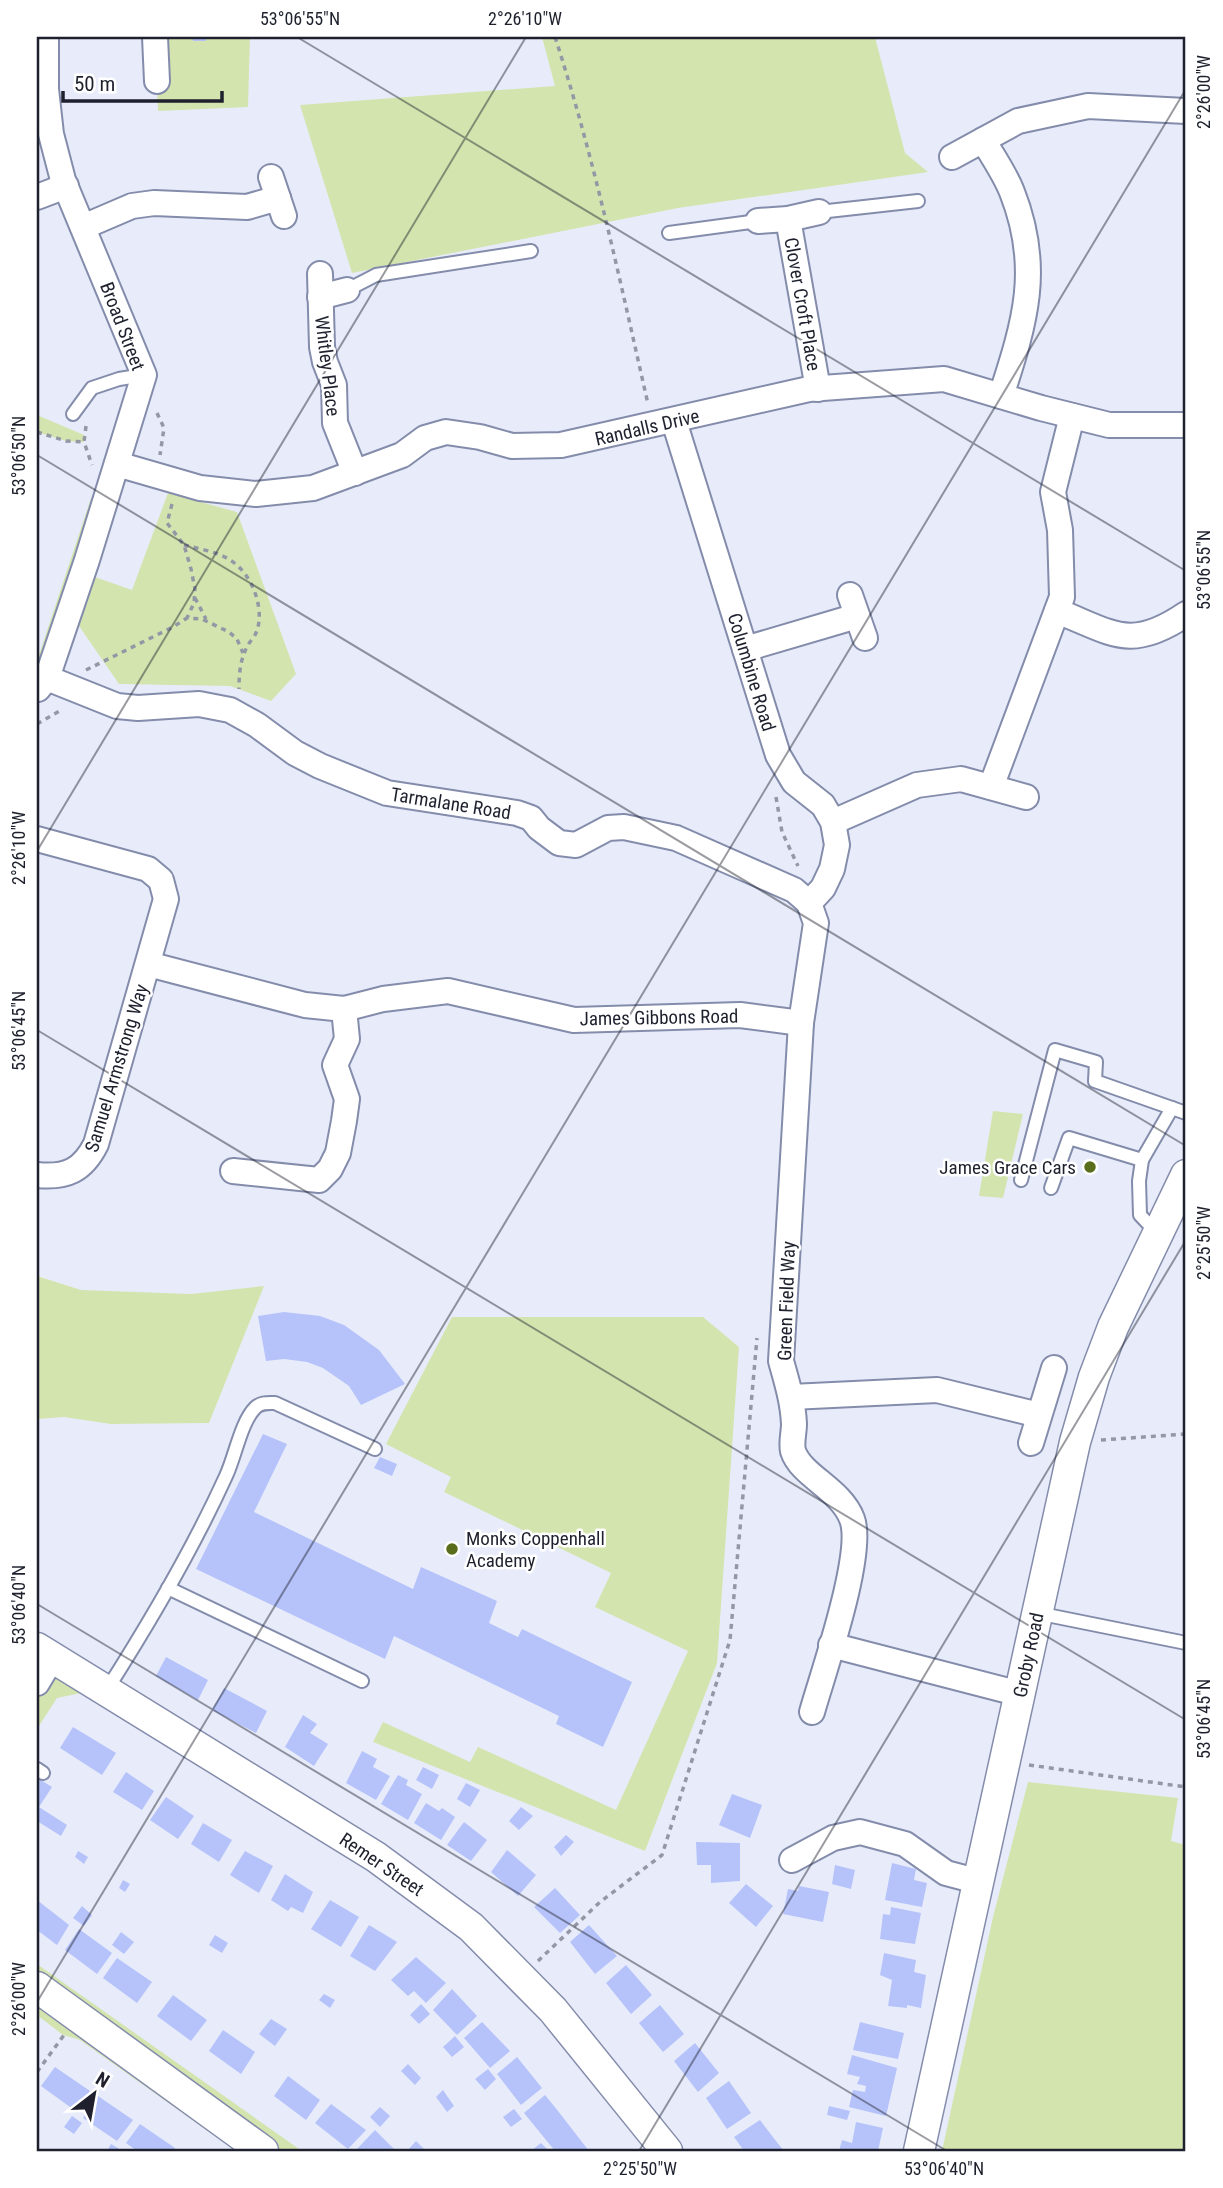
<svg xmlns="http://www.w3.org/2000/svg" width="1223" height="2188" viewBox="0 0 1223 2188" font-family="'Roboto Condensed',sans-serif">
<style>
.green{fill:#d4e4af}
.building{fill:#b5c3fa}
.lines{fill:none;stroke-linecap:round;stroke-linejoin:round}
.service-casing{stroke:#848cab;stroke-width:16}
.minor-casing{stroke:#848cab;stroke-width:28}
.tertiary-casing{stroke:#848cab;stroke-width:33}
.path{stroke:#9498a5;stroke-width:3.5;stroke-dasharray:5 5;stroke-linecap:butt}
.service{stroke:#fff;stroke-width:12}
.minor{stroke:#fff;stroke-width:24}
.tertiary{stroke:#fff;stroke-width:30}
.ticks{fill:none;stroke:#1e212d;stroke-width:2;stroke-opacity:0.45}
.poi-dot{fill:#5a6d1b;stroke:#fff;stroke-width:2.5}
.labels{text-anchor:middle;stroke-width:5;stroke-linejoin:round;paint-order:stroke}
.street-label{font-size:19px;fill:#1e212d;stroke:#fff}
.poi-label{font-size:19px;fill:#1e212d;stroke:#fff;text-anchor:end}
.neatline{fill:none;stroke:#1e212d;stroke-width:2.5}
.ticks-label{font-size:18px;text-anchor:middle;fill:#1e212d}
</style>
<rect width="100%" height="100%" fill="#e8ecfa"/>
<!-- green -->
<g class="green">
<path d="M155,37H250L248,107L158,111Z"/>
<path d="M542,37H875L905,153L928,172L678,208L352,273L300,105L555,86Z"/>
<path d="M37,415L84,435V442L66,441L37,432Z"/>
<path d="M100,477L37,691V661L90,501Z"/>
<path d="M168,493L237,512L296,674L271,701L230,686L119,684L79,626L95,577L132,590Z"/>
<path d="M993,1111L1023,1114L1003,1198L979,1196Z"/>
<path d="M37,1276L81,1290L191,1294L264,1286L209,1423L111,1424L64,1417L37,1419Z"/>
<path d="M452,1317H703L739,1347L717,1663L645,1851L373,1742L383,1722L470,1762L478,1747L616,1810L688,1651L595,1607L611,1573L444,1492L451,1477L386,1444Z"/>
<path d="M37,1648L86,1692L57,1698L37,1729Z"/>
<path d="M1028,1782L1178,1798L1171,1841L1186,1845V2151H942L993,1917Z"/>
<path d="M37,1964L302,2151H236L80,2040L63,2035L37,2015Z"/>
</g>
<!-- building -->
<g class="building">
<path d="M192,37H206V41H193Z"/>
<path d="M284,1312L320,1316L344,1325L379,1350L405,1384L361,1405L349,1386L323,1368L307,1362L284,1359L266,1361L258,1316Z"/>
<path d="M263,1434L287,1444L254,1512L413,1589L421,1567L497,1601L489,1623L518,1637L522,1629L632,1682L603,1747L556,1724L559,1716L394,1636L385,1659L196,1569Z"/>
<path d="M380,1457L397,1464L392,1476L374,1468Z"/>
<path d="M166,1657L208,1680L198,1700L156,1676Z"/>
<path d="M224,1688L267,1711L256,1733L212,1710Z"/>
<path d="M303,1715L317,1724L310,1733L328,1744L314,1766L285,1747Z"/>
<path d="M73,1727L116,1753L102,1775L60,1748Z"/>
<path d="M362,1751L377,1759L373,1767L390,1776L376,1800L346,1783Z"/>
<path d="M423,1767L439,1775L432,1789L416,1780Z"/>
<path d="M126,1772L154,1791L142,1810L113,1792Z"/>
<path d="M398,1775L408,1780L406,1785L422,1794L408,1820L381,1804Z"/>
<path d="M39,1779L52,1787L39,1807L67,1825L61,1836L37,1821V1783Z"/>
<path d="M466,1783L480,1790L470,1807L457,1799Z"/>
<path d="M732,1794L762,1805L750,1838L719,1825Z"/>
<path d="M166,1797L194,1816L178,1839L150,1820Z"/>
<path d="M426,1803L439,1811L442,1808L455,1817L441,1840L414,1823Z"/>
<path d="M521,1807L533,1816L519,1830L509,1821Z"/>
<path d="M464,1822L487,1840L471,1861L447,1845Z"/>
<path d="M203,1823L232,1840L219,1862L191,1844Z"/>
<path d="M566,1835L574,1842L561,1856L554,1847Z"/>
<path d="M696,1842L740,1843V1881L711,1883V1865H697Z"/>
<path d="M507,1850L536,1875L518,1896L491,1872Z"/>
<path d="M78,1851L88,1857L84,1864L75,1857Z"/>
<path d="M245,1851L273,1866L259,1893L230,1875Z"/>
<path d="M892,1863L916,1869L914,1880L927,1883L922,1907L885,1900Z"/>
<path d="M835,1865L855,1870L851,1889L832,1884Z"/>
<path d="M285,1874L313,1892L303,1913L291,1907L288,1911L271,1900Z"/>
<path d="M123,1880L130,1884L125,1892L119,1888Z"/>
<path d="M746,1884L773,1906L756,1927L729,1903Z"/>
<path d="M799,1886L829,1892L823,1922L783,1914L788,1889L798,1891Z"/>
<path d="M555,1888L580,1915L560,1933L534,1907Z"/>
<path d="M37,1900L69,1925L57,1945L37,1930Z"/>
<path d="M330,1900L359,1917L341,1947L311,1929Z"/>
<path d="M82,1906L92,1915L84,1926L73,1918Z"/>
<path d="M891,1907L921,1913L915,1944L880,1939L883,1914L890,1915Z"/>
<path d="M369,1925L397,1942L375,1971L350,1956Z"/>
<path d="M589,1925L617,1956L595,1974L570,1942Z"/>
<path d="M79,1929L112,1953L97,1974L65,1950Z"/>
<path d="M121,1932L134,1942L124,1954L112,1945Z"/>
<path d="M215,1935L228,1943L222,1953L209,1945Z"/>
<path d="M884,1953L916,1960L914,1972L926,1975L921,2008L907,2005V2008L888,2006L892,1980L880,1975Z"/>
<path d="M416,1957L446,1983L426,2003L414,1991L408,1996L391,1980Z"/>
<path d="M117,1958L152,1982L137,2003L103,1978Z"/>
<path d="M626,1965L652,1995L631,2014L606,1983Z"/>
<path d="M452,1989L477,2016L457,2035L433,2010Z"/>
<path d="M324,1994L335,2000L330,2008L319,2000Z"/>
<path d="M173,1995L207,2020L191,2041L157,2016Z"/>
<path d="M421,2004L430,2014L419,2024L410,2015Z"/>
<path d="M660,2005L684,2034L663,2052L639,2023Z"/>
<path d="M271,2019L287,2029L275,2046L259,2034Z"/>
<path d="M482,2022L510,2051L490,2068L464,2038Z"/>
<path d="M860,2022L904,2033L898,2059L853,2050Z"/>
<path d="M223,2030L255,2052L241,2074L209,2051Z"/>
<path d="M455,2036L464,2047L452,2057L443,2047Z"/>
<path d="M695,2043L719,2073L698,2092L674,2061Z"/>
<path d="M852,2055L897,2068L886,2116L849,2107L853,2090L865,2092L866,2086L857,2084L860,2077L847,2074Z"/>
<path d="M517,2057L542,2088L521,2105L497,2074Z"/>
<path d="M408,2064L421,2078L415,2085L401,2071Z"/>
<path d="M55,2067L90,2091L77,2112L41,2086Z"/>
<path d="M488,2069L496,2079L485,2090L475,2079Z"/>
<path d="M288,2076L320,2100L306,2120L274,2096Z"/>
<path d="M729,2081L751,2113L727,2129L706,2098Z"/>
<path d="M443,2090L454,2106L447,2112L436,2097Z"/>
<path d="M545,2095L558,2111L589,2151H555L524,2113Z"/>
<path d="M98,2096L133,2120L117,2141L83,2118Z"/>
<path d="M331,2104L366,2130L348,2149L315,2123Z"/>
<path d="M829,2106L850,2111L847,2120L827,2115Z"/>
<path d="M380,2107L390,2116L380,2127L370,2117Z"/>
<path d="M514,2109L522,2119L511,2127L503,2117Z"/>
<path d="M72,2116L82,2123L74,2134L64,2127Z"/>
<path d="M760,2120L776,2141L784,2151H744L734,2137Z"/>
<path d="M856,2122L883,2128L878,2151H839L842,2140L852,2143Z"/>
<path d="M140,2124L175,2148L173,2151H137L126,2143Z"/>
<path d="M375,2130L396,2151H359L357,2149Z"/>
<path d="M416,2141L425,2150L407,2151Z"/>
<path d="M541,2143L549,2151H531Z"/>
<path d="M111,2144L123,2151H107Z"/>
</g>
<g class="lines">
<defs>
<g id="service">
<path d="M819,212L918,201"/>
<path d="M669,233L758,221"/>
<path d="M347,290L376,275L531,251"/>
<path d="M73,414L92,388L119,379L144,375"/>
<path d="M1021,1180L1055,1050L1096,1062L1095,1081L1186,1113"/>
<path d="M1051,1188L1069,1138L1142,1160"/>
<path d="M1157,1233L1140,1215L1139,1181L1142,1160L1172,1108"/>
<path d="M168,1588L362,1681"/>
<path d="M1037,1613L1186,1643"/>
<path d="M106,1691C150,1622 192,1551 226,1476C235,1457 241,1422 255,1408C261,1402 268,1403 275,1403L375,1449"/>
<path d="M37,1769L43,1773"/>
</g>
<g id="minor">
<path d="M155,37L157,81"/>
<path d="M983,140C993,157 1005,174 1012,192C1042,268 1025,322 1001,396"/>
<path d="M952,157L1018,121L1088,106L1186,111"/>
<path d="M271,177L284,216"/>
<path d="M37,197L66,186"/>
<path d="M788,219L818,389"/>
<path d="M758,221L788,219L819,212"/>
<path d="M83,227L132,206L154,203L247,207L278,198"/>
<path d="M320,274L322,347L325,362L334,385L335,423L355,473"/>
<path d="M320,297L347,290"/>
<path d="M674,421L778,755L794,782L823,805L833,822L837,845L832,869L823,888L809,903"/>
<path d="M117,464L200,488L256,494L313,488L402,455L425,438L446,432L480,437L512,446L561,445L809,389L944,379L1041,408L1109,425H1186"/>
<path d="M850,595L865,638"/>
<path d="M1057,611C1113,633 1130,652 1186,614"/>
<path d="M745,649L857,616"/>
<path d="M47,678L117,706L138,708L199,704L230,710L257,725L295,753L320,766L387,793L517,813L531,818L539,828L559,843L576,845L608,828L624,827L676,838L794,890L809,903"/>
<path d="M38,689L47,678L87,560L144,375L63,180L51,134L46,89V37"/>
<path d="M991,787L1062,597L1060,530L1053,492L1072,416"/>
<path d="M833,822L917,785L961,779L1026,797"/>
<path d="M37,839L148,869L161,880L166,899L96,1144C83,1170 67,1178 37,1175"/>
<path d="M809,903L816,923L801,1023L781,1361C787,1382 793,1402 794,1424C794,1432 791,1443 793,1451C801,1476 841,1489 852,1519C865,1553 823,1673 812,1712"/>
<path d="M148,964L305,1005L344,1009L383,999L448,991L574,1020L740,1015L801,1023"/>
<path d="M233,1171L319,1180L330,1169L338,1153L344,1121L347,1099L335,1065L347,1039L344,1009"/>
<path d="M791,1397L937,1390L1039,1415"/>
<path d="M1031,1443L1054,1368"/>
<path d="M831,1645L1020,1694"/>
<path d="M37,1683L52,1658"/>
<path d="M792,1860L833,1838L860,1832L905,1844L946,1873L980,1882"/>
</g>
<g id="tertiary">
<path d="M37,1648L376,1857L471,1927L553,2010L667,2151"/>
<path d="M37,1987L263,2151"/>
<path d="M919,2151L1075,1442L1094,1377L1113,1327L1186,1175"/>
</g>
</defs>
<!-- service casing -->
<use href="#service" class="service-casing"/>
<!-- minor casing -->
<use href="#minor" class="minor-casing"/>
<!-- tertiary casing -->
<use href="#tertiary" class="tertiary-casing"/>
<!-- path -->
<g class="path">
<path d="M555,37C594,157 620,281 648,404"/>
<path d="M157,413L164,428L160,455"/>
<path d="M86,426L84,442L92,465"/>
<path d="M37,432L66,441L84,442"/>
<path d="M172,504L167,523L184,545L191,569L195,589L194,603L187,618"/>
<path d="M184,545C199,549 216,551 230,560C252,573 266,610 256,633C254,638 249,642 247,647C240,660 239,675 239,689"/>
<path d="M195,598L206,619"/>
<path d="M86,670L173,627L187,618L202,619L229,632L237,639L243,653"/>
<path d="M37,724L63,709"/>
<path d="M776,797L782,832L798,866"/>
<path d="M1101,1440L1186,1434"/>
<path d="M1029,1765L1186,1787"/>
<path d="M538,1961L600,1902L662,1855L730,1640L757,1338"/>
<path d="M37,2072L64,2035"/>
</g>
<!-- service -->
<use href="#service" class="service"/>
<!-- minor -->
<use href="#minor" class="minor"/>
<!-- tertiary -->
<use href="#tertiary" class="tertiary"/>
</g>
<!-- ticks -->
<path class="ticks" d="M297,37L1186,571M37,455L1186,1146M37,851L526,37M37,1030L1186,1720M37,1604L947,2151M37,2002L1186,89M639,2151L1186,1240"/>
<!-- markers -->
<g class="poi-dot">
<circle cx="1090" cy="1167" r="7"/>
<circle cx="452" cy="1549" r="7"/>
</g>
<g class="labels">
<!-- street labels -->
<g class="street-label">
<text transform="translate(803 304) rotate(80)" y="7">Clover Croft Place</text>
<text transform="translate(123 326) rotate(69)" y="7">Broad Street</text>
<text transform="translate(328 366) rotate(83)" y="7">Whitley Place</text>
<text transform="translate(647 427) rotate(-13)" y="7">Randalls Drive</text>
<text transform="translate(752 672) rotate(73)" y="7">Columbine Road</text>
<text transform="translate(451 803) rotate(9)" y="7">Tarmalane Road</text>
<text transform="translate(659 1017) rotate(-1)" y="7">James Gibbons Road</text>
<text transform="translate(116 1068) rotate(-73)" y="7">Samuel Armstrong Way</text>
<text transform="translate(786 1301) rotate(-88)" y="7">Green Field Way</text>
<text transform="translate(1028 1655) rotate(-78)" y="7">Groby Road</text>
<text transform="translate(382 1864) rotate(34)" y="7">Remer Street</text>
</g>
<!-- poi labels -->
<g class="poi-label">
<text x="1076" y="1174">James Grace Cars</text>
<text x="466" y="1545" text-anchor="start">Monks Coppenhall<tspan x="466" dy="22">Academy</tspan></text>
</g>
</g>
<!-- border -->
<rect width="1223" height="2188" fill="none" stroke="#ffffff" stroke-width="77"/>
<!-- north arrow -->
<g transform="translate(94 2094) rotate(31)" stroke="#ffffff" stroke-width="5" paint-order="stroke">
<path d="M0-5L12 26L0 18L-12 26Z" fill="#1e212d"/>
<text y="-10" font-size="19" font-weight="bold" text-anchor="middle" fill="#1e212d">N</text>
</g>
<!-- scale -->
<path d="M63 91v10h159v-10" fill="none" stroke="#1e212d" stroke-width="3.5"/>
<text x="74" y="91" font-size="21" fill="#1e212d" stroke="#ffffff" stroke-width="5" paint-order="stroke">50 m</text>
<rect x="38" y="38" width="1146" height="2112" class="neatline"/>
<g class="ticks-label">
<text x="300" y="25">53°06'55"N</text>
<text x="525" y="25">2°26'10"W</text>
<text transform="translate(1204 92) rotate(-90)" y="6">2°26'00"W</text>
<text transform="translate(19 456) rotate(-90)" y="6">53°06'50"N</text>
<text transform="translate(1204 570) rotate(-90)" y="6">53°06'55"N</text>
<text transform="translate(19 848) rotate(-90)" y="6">2°26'10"W</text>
<text transform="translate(19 1031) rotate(-90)" y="6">53°06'45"N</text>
<text transform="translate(1204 1243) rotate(-90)" y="6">2°25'50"W</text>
<text transform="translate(19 1605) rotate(-90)" y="6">53°06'40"N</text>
<text transform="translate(1204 1719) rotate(-90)" y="6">53°06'45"N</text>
<text transform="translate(19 1999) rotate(-90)" y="6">2°26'00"W</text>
<text x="640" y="2175">2°25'50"W</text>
<text x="944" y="2175">53°06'40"N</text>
</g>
</svg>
